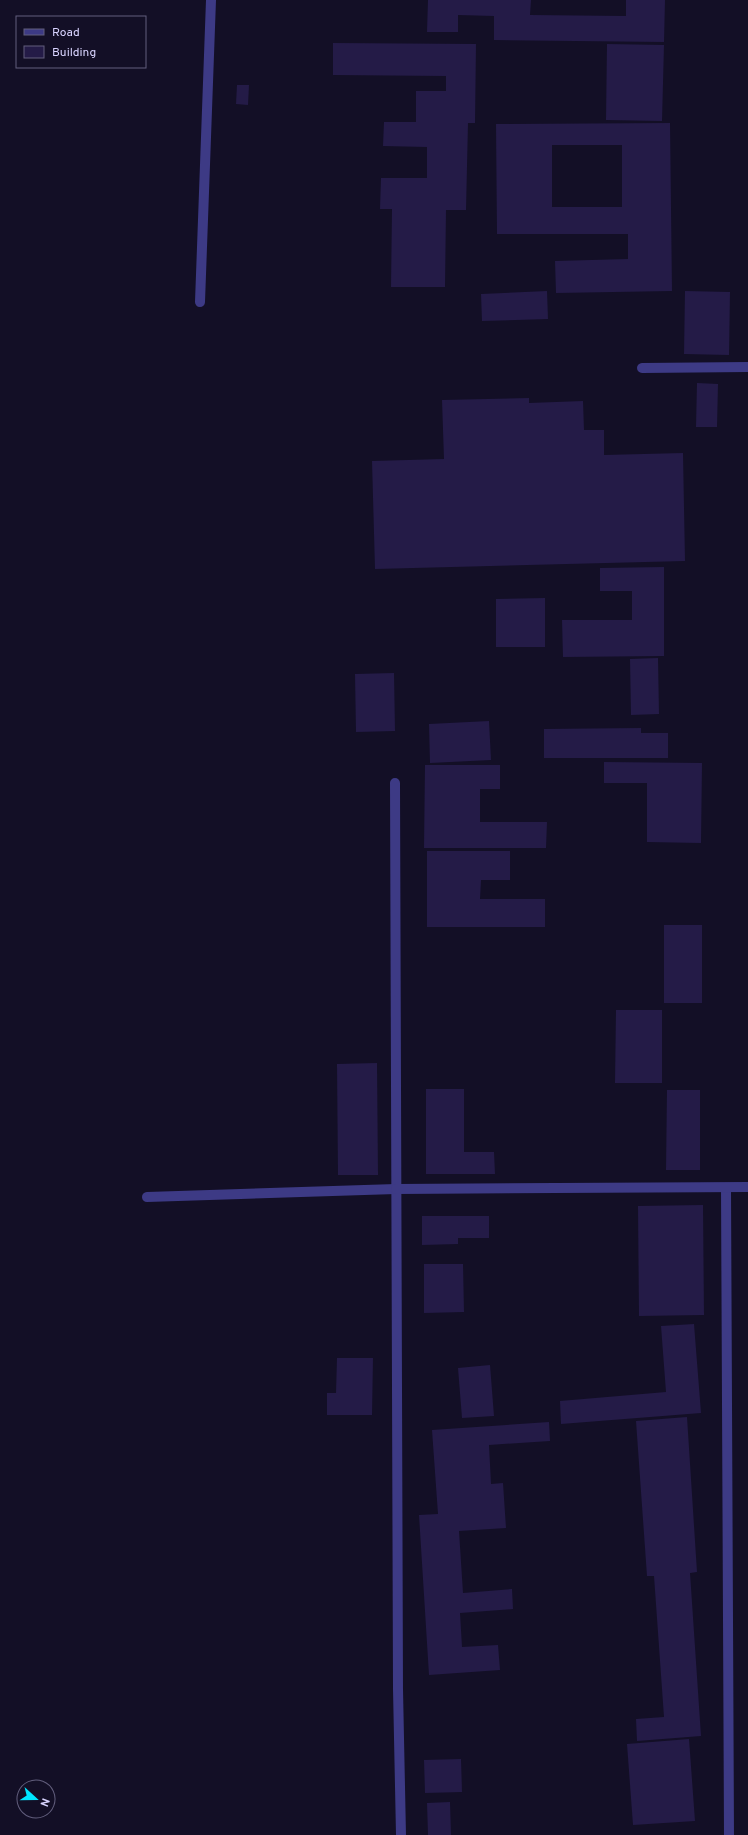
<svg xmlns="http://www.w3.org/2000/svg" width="748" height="1835" viewBox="0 0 748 1835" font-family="Overpass,sans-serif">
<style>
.building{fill:#241b47;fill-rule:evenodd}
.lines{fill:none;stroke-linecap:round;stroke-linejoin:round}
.lane{stroke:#3d3a85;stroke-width:10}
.street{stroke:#3d3a85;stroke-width:10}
</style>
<rect width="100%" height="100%" fill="#130f26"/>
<!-- building -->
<g class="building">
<path d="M428,0H531L530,15L626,16V0H665L664,42L494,40V16L458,15V32H427Z"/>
<path d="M333,43L476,44L475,123H468L466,210H446L445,287H391L392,209H380L381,178H427V147L383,146L384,122H416V91H446V76L333,75Z"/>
<path d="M607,44L664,45L662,121L606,120Z"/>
<path d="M237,85H249L248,105L236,104Z"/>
<path d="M670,123L672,291L556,293L555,261L628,259V234H497L496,124ZM552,145H622V207H552Z"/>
<path d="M547,291L548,319L482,321L481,294Z"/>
<path d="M685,291L730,292L729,355L684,354Z"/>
<path d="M697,383L718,384L717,427H696Z"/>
<path d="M529,398V403L583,401L584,430H604V455L683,453L685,561L375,569L372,461L444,459L442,400Z"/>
<path d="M664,567V656L563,657L562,620H632V591H600V568Z"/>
<path d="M545,598V647H496V599Z"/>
<path d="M658,658L659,714L631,715L630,659Z"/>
<path d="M394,673L395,731L356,732L355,674Z"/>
<path d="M489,721L491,760L430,763L429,724Z"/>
<path d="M641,728V733H668V758H544V729Z"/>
<path d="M604,762L702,763L701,843L647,842V783H604Z"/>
<path d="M425,765H500V789H480V822H547L546,848H424Z"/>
<path d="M427,851H510V880H481L480,899H545V927H427Z"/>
<rect x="664" y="925" width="38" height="78"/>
<path d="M616,1010H662V1083H615Z"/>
<path d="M377,1063L378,1175H338L337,1064Z"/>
<path d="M426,1089H464V1152H494L495,1174H426Z"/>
<path d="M667,1090H700V1170H666Z"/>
<path d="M703,1205L704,1315L639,1316L638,1206Z"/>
<path d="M422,1216H489V1238H458V1244L422,1245Z"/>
<path d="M424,1264H463L464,1312L424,1313Z"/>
<path d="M694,1324L701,1413L561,1424L560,1401L666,1392L661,1326Z"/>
<path d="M337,1358H373L372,1415H327V1393H336Z"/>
<path d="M490,1365L494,1416L462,1418L458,1368Z"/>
<path d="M687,1417L697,1572L690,1573L701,1736L637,1741L636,1719L664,1717L654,1576H647L636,1421Z"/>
<path d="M549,1422L550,1441L489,1445L491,1484L503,1483L506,1528L459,1531L463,1593L512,1589L513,1609L460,1613L462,1647L498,1645L500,1670L429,1675L419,1515L438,1514L432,1430Z"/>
<path d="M689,1739L695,1821L633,1825L627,1744Z"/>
<path d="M461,1759L462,1792L425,1793L424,1760Z"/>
<path d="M450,1802L451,1835H428L427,1803Z"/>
</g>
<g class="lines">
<!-- lane -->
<g class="lane">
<path d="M642,368L748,367"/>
<path d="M147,1197L396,1189"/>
</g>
<!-- street -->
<g class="street">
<path d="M200,302L211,0"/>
<path d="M395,783L398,1689L401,1835"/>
<path d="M726,1188L729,1835"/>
<path d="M396,1189L748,1187"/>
</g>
</g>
<!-- legend -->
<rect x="16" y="16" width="130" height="52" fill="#130f26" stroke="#625e7d"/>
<rect x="24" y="29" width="20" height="6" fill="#3d3a85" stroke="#625e7d"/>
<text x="52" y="36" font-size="12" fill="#d9d4ff">Road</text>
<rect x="24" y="46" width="20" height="12" fill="#241b47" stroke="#625e7d"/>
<text x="52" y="56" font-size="12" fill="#d9d4ff">Building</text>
<!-- north arrow -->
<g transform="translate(36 1799) rotate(111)"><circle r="19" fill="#130f26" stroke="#625e7d"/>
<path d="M0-3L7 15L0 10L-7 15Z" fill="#00e5ff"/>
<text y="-6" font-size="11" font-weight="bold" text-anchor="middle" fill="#d9d4ff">N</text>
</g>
</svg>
